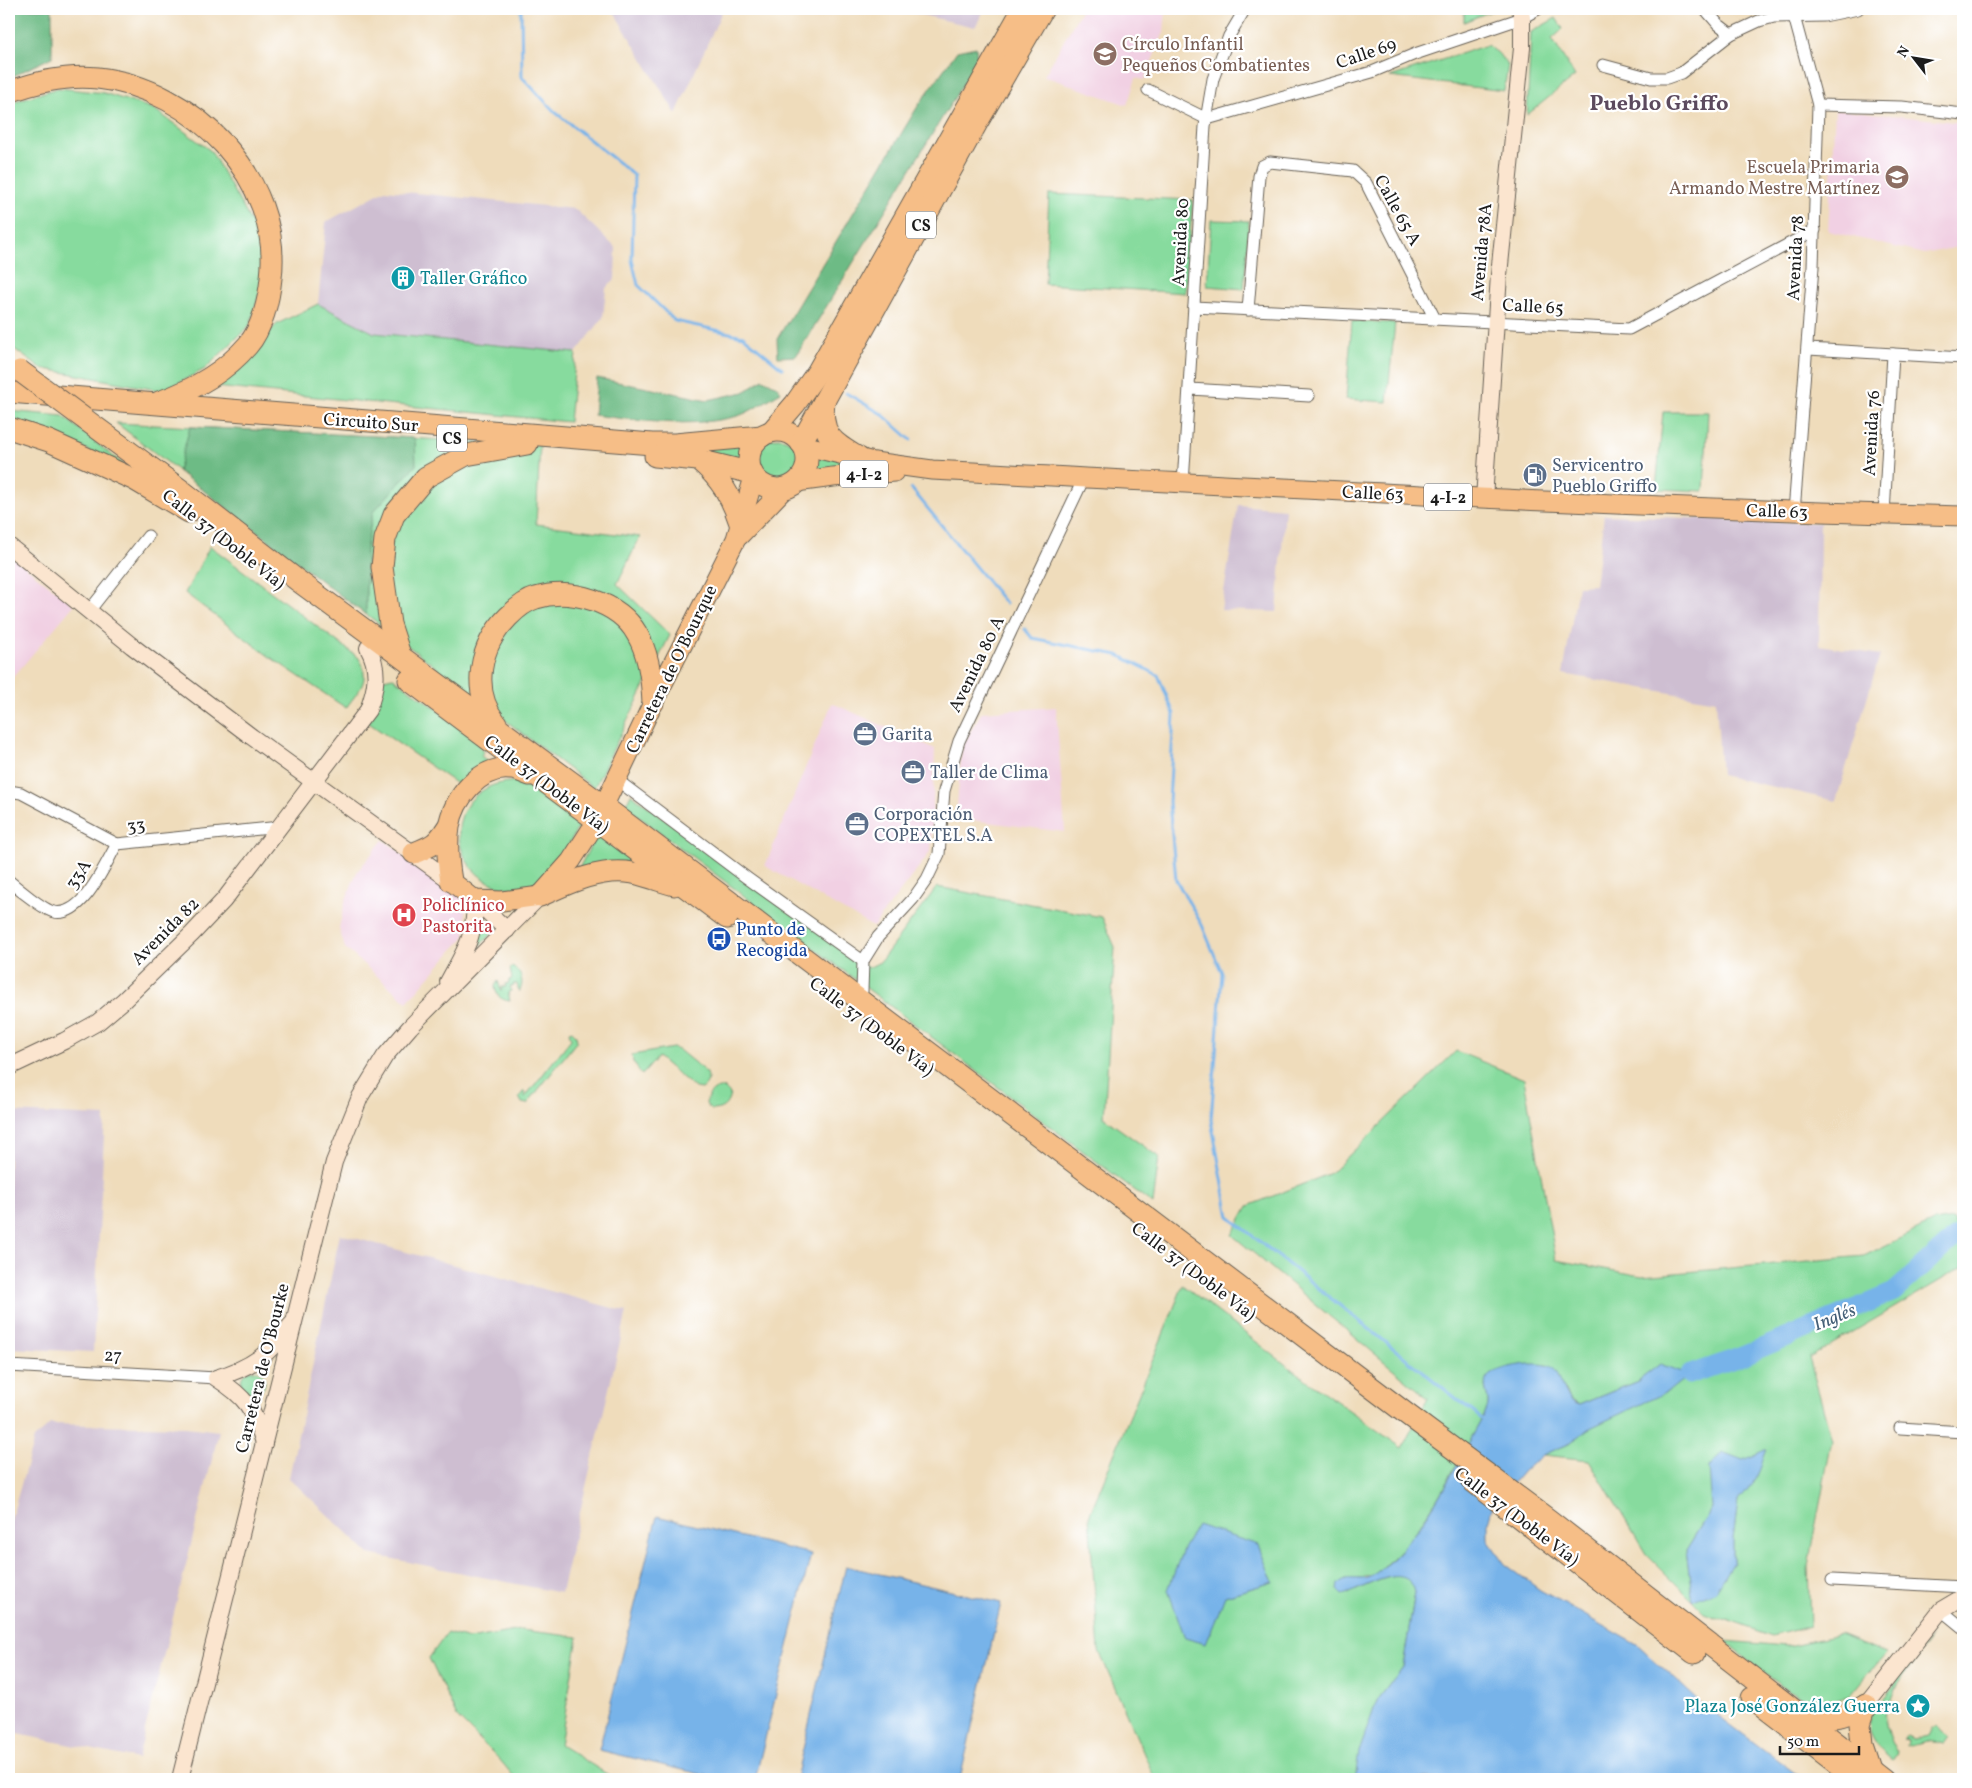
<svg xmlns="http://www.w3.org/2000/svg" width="1972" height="1788" viewBox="0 0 1972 1788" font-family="Vollkorn,serif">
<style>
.built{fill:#f1d0e3}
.industrial{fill:#cebed1}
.green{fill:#87db9e;stroke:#527c5d;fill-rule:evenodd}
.forest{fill:#6dbb85;stroke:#446c50}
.water{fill:#77b3e9;stroke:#4a6882}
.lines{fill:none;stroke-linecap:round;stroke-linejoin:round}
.stream{stroke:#77b3e9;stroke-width:3}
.river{stroke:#77b3e9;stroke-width:19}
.street-casing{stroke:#665f54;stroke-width:13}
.secondary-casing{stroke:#665f54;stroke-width:18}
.primary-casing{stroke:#665f54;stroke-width:21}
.highway-casing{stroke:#665f54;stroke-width:23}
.street{stroke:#fff;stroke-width:11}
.secondary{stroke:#fbe5cf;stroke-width:16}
.primary{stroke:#f6be87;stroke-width:19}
.highway{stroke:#f6be87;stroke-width:21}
.highway-bridge-casing{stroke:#665f54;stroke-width:23;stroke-linecap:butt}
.highway-bridge{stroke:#f6be87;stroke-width:21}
.labels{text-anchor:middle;stroke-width:4.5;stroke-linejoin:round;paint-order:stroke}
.shield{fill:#fff;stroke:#606060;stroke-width:1}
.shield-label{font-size:16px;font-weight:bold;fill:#1c1c1c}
.education-label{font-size:18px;fill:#785e54;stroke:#fff;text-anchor:start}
.street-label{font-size:18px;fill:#1c1c1c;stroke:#fff}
.culture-label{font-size:18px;fill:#0d838f;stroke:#fff;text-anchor:start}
.service-label{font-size:18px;fill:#4e5e75;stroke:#fff;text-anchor:start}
.health-label{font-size:18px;fill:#be3a42;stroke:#fff;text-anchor:start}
.transit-label{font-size:18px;fill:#164399;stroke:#fff;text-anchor:start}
.water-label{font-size:19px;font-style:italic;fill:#456078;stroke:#fff}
.district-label{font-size:22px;font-weight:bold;fill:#5c4a5e;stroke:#fff}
</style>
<rect width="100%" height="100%" fill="#fff"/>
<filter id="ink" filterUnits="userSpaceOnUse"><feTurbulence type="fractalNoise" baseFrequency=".02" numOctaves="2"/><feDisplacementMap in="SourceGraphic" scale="10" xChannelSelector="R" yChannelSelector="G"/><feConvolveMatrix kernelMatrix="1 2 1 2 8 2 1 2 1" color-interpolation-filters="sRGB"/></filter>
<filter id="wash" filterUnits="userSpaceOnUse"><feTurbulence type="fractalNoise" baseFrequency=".0096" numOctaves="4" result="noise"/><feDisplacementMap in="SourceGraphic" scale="20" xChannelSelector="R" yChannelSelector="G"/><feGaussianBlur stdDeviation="1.12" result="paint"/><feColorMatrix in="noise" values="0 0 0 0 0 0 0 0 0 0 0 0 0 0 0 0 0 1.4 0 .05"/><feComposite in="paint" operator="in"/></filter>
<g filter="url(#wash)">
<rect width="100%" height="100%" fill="#efdcbb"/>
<!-- built -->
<g class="built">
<path d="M1082,9H1166L1164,32L1144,80L1136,78L1127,105L1044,76Z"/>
<path d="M1844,110L1963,123V246L1924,254L1828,231L1835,111Z"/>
<path d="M9,558H14L74,605L9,682Z"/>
<path d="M832,703L935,749L931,851L873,927L765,866Z"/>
<path d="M1056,707L1065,832L956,818L962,746L982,712Z"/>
<path d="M383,840L466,897L465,936L407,1002L345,948L339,928L345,902L357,872Z"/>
</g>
<!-- industrial -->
<g class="industrial">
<path d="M612,9H723L676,114Z"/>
<path d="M895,9H985L975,27Z"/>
<path d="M385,190L575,209L616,248L615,279L606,288L603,318L576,353L374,333L318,304L326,222Z"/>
<path d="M1238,505L1285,509L1277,612L1221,610Z"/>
<path d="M1604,515L1820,523L1819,645L1880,655L1836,801L1721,775L1716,701L1563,674L1578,586L1595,585Z"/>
<path d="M9,1112L105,1116L93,1352L9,1348Z"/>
<path d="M340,1234L627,1312L561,1593L369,1554L289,1478Z"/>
<path d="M50,1424L186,1427L219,1431L138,1759L18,1734L9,1729V1527L34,1439Z"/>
</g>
<!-- green -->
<g class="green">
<path d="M1464,9H1496L1464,22Z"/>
<path d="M1556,18L1563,29L1552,39L1575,76L1527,115L1531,32Z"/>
<path d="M1487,45L1498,53L1508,65L1504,91L1390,77Z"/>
<path d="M58,88L104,93L154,109L211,151L254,227L265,273L250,325L205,369L163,391L40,368L9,345V103Z"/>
<path d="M1049,194L1193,200L1185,293L1045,284Z"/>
<path d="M1211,220L1249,221L1244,289L1207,286Z"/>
<path d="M318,304L374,333L576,353L569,422L215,387L277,324Z"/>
<path d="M1352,321L1395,323L1387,402L1346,399Z"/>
<path d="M9,411L63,416L129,469L55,435L9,417Z"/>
<path d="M1663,412H1708L1704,491L1656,489Z"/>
<path d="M116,423L540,445L536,524L640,537L617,584L670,635L594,788Z"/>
<circle cx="778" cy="460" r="22"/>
<path d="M745,443L740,459L672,451Z"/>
<path d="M815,452L870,467L813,475Z"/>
<path d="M210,546L359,658C371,682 360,688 346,708L270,657L185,593Z"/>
<path d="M392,677L475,736L483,752L481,756L491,764L458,785L366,721L380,680Z"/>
<path d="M518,781L565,809L580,823C569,846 556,868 535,883C529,888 517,889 510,888C458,883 439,815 485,789C495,783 506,782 518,781Z"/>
<path d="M631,794L868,968L880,962L937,887L1102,917L1115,947L1104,1118L1159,1157L1153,1204L625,806Z"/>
<path d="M597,834L644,867L577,872Z"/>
<path d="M482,922L494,932L469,955L477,941Z"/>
<path d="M512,967C521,971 525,983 519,992L517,984H513L514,986L510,987L511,991L508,992L510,1001C500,1000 496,995 495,986L498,981L501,991L502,990V987H506L505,984L509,983V980L512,979L510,969Z"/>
<path d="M572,1031L576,1035L577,1041L527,1104L522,1103L519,1097L524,1091L525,1097L571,1039L569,1032Z"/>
<path d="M673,1048L679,1050L707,1073C709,1080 708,1085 702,1089L695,1088L658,1057L642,1075L633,1062L632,1055Z"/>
<path d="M1456,1051L1524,1079L1556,1260L1642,1276L1864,1256L1933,1222L1953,1219C1963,1237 1963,1247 1963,1267L1809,1358L1832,1440L1808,1565L1810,1626L1772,1636L1704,1612L1646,1554L1589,1460L1543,1455L1571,1443L1660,1365L1638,1381L1579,1405L1569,1399L1553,1369L1547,1365L1494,1372L1487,1378L1485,1387L1488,1398V1407L1482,1419L1436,1501L1409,1541L1376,1574L1358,1579H1345L1348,1594C1361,1588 1396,1570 1408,1578C1413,1582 1414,1587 1415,1592L1403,1667L1380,1697L1374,1709L1355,1779H1155L1099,1651L1089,1516L1171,1315L1183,1285L1290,1368L1402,1448L1428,1398L1232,1235L1248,1206L1331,1173ZM1756,1479L1738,1500L1733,1539V1563L1693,1601L1686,1550L1712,1508ZM1258,1545L1272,1582L1225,1596Z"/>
<path d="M719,1088H724L730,1094C728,1106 722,1110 711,1110L706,1104C707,1096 712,1090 719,1088Z"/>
<circle cx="253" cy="1382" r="12"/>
<path d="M521,1630L578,1637L560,1745L615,1779H516L500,1760L457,1717L429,1658L447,1633L469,1639Z"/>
<path d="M1839,1635L1886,1653L1850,1696L1823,1704L1802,1700L1770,1678L1725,1641L1787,1646Z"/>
<path d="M1932,1636L1895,1688L1890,1701L1883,1698Z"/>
<path d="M1879,1703L1886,1708C1884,1726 1889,1739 1898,1754L1892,1759C1872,1743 1860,1727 1879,1703Z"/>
<path d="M1936,1726L1941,1732L1948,1737L1943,1744L1926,1741L1908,1746L1909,1740L1904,1739L1908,1736L1914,1739L1927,1736L1931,1728Z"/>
</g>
<!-- forest -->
<g class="forest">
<path d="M9,9H52V57L9,78Z"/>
<path d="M976,47L977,61L796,356L778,357L777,339L918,106L957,51Z"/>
<path d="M597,378L708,400L744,392L763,379L777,386L781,392C768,399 749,414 734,417C689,428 640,421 594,415Z"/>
<path d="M190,427L415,438L416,465L373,512L366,549V615L178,471Z"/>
</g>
<!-- water -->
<g class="water">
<path d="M1660,1364L1689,1375L1669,1391L1588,1429L1571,1443L1543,1455L1523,1471L1492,1508L1488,1523V1540L1505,1564L1540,1590L1638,1645L1700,1702L1803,1779H1355L1359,1751L1374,1709L1380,1697L1403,1667L1415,1592C1406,1558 1364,1590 1342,1595L1337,1590L1338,1584C1346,1575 1357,1581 1367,1578C1376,1575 1382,1569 1388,1563C1430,1523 1454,1468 1482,1419C1484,1415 1487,1410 1488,1405C1489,1396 1482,1386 1487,1378C1495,1366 1542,1359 1553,1368C1561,1376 1561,1391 1569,1399C1571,1402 1576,1404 1579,1405L1638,1381Z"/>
<path d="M1767,1449L1756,1479L1738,1501L1733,1539V1562L1715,1591L1693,1601L1686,1550L1712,1508L1709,1468L1722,1452L1743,1460Z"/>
<path d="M657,1516L811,1554L755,1779H721L599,1750Z"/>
<path d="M1197,1525L1258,1545L1273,1582L1225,1596L1206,1644L1185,1638L1168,1590L1183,1549Z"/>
<path d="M846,1566L1001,1603L960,1779H796Z"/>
</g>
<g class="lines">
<!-- stream -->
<g class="stream">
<path d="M521,9L522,77L555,112L634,175L632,260L638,285L675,321L743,336L782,368"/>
<path d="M846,393L882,414L911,440"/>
<path d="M911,488L1006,604"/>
<path d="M1025,629L1032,638L1118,655L1158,675L1174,714L1169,802L1176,880L1202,925L1222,973L1211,1120L1229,1217L1482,1419"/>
</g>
<!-- river -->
<path class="river" d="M1689,1375L1740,1357L1894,1292L1947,1244L1963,1231"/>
</g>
</g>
<g filter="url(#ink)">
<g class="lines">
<defs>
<g id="street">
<path d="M1705,9L1718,24L1731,34"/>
<path d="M1792,9L1818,105L1813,267L1794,512"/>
<path d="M1603,65L1651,78H1667L1681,73L1731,34L1759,21L1774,17L1824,16L1858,9"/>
<path d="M1148,90L1207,119L1372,72L1415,54L1522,18L1538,9"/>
<path d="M1818,105L1902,107L1963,114"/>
<path d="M1194,307L1629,329L1815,230"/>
<path d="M1248,310L1259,176L1262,166L1270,162L1353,171L1366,183L1435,319"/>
<path d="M1808,349L1963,358"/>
<path d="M1190,389L1309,396"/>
<path d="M1183,484L1205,126L1213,79L1229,36L1245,9"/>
<path d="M1884,514L1893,354"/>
<path d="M89,611L148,536"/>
<path d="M617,780L747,878L863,961"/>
<path d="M9,791L21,793L117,844L280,827"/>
<path d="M9,881C17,888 44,910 54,912C83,918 105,864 117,844"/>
<path d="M859,1001L862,991L863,961L878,937L913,899L927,879L939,854L944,791L959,741L1084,478"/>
<path d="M9,1366L216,1378"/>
<path d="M1900,1428L1963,1432"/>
<path d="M1832,1580L1963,1587"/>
<path d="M1941,1610L1963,1628"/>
</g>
<g id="secondary">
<path d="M1484,499L1499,275L1522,48V18L1520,9"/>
<path d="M9,546L132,646L252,737L451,881"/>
<path d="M475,900L507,930"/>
<path d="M448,982C465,950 475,938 475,900"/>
<path d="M9,1067L64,1041L98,1022L123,1001L192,934L224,900L368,710C376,689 380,669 368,648"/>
<path d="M264,1443C254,1409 246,1397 216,1378C251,1368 270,1354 291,1325"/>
<path d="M1866,1705L1941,1610L1963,1597"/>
<path d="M180,1779L334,1162L360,1097L385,1056L410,1027L540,896"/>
</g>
<g id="primary">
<path d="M802,445L874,462L932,470C1276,487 1619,508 1963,516"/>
<path d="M796,482L833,477L894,472"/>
<path d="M739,536L785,488"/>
<path d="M607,799L653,703L736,539L754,477"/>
<path d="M451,881L475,900L502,901L540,896L571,861L591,830"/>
</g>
<g id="highway">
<path d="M9,92C36,82 69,75 98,78C193,88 283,180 271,278C269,299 262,329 248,345C224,373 193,390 159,402"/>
<path d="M9,392L652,444H675L762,436"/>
<path d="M824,401C820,435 832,442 859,458"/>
<path d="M86,420L185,493L297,580L590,796L1408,1415L1549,1520L1883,1779"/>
<path d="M9,428L49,441L135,480L189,512"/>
<circle cx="778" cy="460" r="29"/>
<path d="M771,432L795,404L818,371L1023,9"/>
<path d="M801,443L978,121L1043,9"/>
<path d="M655,456L698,460L752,473"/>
<path d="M700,461C721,479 732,498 740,523"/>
<path d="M400,655L390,624L382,567L385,539L394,515L426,477L466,455L527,444"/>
<path d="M409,680L727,918"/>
<path d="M496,723C470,690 480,645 508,617C516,609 525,601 536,598C570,587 619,602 637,634C649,654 652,680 653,703"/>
<path d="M414,853C434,845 437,844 449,825"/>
<path d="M451,881C448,863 446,846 449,827C453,799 480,765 511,769C517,769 524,773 530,775"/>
<path d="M540,896C568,883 601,867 633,873C647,876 660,881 674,885"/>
<path d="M1471,1480L1694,1653"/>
<path d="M1752,1698L1857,1779"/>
<path d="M1866,1705L1860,1724L1862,1744L1871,1771"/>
<path d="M1801,1712C1826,1721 1843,1719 1866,1705"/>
</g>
</defs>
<!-- street casing -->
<use href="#street" class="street-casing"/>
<!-- secondary casing -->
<use href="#secondary" class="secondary-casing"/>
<!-- primary casing -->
<use href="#primary" class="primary-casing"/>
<!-- highway casing -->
<use href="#highway" class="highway-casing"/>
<!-- street -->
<use href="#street" class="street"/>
<!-- secondary -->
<use href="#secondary" class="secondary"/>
<!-- primary -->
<use href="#primary" class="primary"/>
<!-- highway -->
<use href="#highway" class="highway"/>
<defs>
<path id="highway-bridge" d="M20,371L86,420"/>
</defs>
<!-- highway-bridge casing -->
<use href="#highway-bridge" class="highway-bridge-casing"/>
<!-- highway-bridge -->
<use href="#highway-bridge" class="highway-bridge"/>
</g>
</g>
<!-- icons -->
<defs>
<symbol id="school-disc" viewBox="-11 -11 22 22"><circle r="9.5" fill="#8d6e63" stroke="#fff"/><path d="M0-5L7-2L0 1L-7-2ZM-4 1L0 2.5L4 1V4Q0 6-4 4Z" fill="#fff"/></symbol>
<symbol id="building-disc" viewBox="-11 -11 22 22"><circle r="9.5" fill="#0f9aa8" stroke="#fff"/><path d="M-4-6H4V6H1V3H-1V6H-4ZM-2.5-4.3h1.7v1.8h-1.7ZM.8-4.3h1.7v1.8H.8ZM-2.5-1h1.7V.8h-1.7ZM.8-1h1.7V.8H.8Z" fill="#fff"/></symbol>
<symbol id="fuel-disc" viewBox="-11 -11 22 22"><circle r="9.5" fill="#5c6f8a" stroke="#fff"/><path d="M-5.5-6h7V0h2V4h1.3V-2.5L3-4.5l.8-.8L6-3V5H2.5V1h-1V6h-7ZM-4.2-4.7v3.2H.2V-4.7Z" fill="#fff"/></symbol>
<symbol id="office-disc" viewBox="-11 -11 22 22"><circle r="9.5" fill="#5c6f8a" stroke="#fff"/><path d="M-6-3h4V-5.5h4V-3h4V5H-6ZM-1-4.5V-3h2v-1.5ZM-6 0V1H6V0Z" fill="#fff"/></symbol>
<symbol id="hospital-disc" viewBox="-11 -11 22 22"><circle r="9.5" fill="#e0444e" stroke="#fff"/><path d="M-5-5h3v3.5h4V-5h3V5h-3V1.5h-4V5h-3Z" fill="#fff"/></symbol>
<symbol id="bus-disc" viewBox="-11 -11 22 22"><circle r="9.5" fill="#1a4fb4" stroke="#fff"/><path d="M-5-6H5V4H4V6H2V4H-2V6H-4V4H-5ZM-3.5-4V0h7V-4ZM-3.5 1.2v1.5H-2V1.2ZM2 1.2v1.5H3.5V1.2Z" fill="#fff"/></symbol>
<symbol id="sight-disc" viewBox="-11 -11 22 22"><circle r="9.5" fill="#0f9aa8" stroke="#fff"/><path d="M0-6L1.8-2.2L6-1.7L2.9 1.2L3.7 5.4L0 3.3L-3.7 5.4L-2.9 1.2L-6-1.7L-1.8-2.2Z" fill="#fff"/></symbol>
</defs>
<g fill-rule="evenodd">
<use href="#school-disc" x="1091" y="40" width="28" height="28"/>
<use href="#school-disc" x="1883" y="163" width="28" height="28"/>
<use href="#building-disc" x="389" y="264" width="28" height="28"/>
<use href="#fuel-disc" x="1521" y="461" width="28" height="28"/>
<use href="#office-disc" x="851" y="720" width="28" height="28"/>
<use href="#office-disc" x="899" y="758" width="28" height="28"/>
<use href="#office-disc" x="843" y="810" width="28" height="28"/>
<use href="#hospital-disc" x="390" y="901" width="28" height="28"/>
<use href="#bus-disc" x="705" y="925" width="28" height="28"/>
<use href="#sight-disc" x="1904" y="1692" width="28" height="28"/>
</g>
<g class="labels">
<!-- shield labels -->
<g class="shield">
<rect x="906" y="211.5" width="30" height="27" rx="4"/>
<rect x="437" y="424.5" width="30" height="27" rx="4"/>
<rect x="840" y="460.5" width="48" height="27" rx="4"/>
<rect x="1424" y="483.5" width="48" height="27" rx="4"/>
</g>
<g class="shield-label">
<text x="921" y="231">CS</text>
<text x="452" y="444">CS</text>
<text x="864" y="480">4-I-2</text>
<text x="1448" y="503">4-I-2</text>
</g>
<!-- education labels -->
<g class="education-label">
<text x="1122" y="50">Círculo Infantil<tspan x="1122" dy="21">Pequeños Combatientes</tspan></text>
<text x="1880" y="173" text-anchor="end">Escuela Primaria<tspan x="1880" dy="21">Armando Mestre Martínez</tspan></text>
</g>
<!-- street labels -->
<g class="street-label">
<text transform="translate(1366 53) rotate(-19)" y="6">Calle 69</text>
<text transform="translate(1398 210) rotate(61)" y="6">Calle 65 A</text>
<text transform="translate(1180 242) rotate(-87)" y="6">Avenida 80</text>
<text transform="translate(1481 252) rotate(-85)" y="6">Avenida 78A</text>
<text transform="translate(1795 258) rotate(-87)" y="6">Avenida 78</text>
<text transform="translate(1533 306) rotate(3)" y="6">Calle 65</text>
<text transform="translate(371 422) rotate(4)" y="6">Circuito Sur</text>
<text transform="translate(1871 433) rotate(-87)" y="6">Avenida 76</text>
<text transform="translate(1373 493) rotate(3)" y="6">Calle 63</text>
<text transform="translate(1777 511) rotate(2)" y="6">Calle 63</text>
<text transform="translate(224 539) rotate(38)" y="6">Calle 37 (Doble Vía)</text>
<text transform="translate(976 664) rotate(-64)" y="6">Avenida 80 A</text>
<text transform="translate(671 669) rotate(-64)" y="6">Carretera de O'Bourque</text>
<text transform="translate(547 784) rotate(37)" y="6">Calle 37 (Doble Vía)</text>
<text transform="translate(136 825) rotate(-6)" y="6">33</text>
<text transform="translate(78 874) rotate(-56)" y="6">33A</text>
<text transform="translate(165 931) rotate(-45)" y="6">Avenida 82</text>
<text transform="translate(872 1026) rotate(37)" y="6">Calle 37 (Doble Vía)</text>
<text transform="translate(1194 1271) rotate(37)" y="6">Calle 37 (Doble Vía)</text>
<text transform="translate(113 1355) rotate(3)" y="6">27</text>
<text transform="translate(262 1368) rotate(-76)" y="6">Carretera de O'Bourke</text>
<text transform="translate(1517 1516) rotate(37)" y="6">Calle 37 (Doble Vía)</text>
</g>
<!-- culture labels -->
<g class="culture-label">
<text x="420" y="284">Taller Gráfico</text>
<text x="1900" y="1712" text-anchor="end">Plaza José González Guerra</text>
</g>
<!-- service labels -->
<g class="service-label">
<text x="1552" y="471">Servicentro<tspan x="1552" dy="21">Pueblo Griffo</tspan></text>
<text x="882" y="740">Garita</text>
<text x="930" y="778">Taller de Clima</text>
<text x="874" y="820">Corporación<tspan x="874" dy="21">COPEXTEL S.A</tspan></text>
</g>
<!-- health labels -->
<g class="health-label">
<text x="422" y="911">Policlínico<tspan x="422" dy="21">Pastorita</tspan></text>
</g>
<!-- transit labels -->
<g class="transit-label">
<text x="736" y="935">Punto de<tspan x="736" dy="21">Recogida</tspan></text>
</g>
<!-- water labels -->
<g class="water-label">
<text transform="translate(1834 1316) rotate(-22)" y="7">Inglés</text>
</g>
<!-- district labels -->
<g class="district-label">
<text x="1659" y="110">Pueblo Griffo</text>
</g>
</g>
<!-- margin -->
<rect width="1972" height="1788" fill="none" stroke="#fff" stroke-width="30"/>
<!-- north arrow -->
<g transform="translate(1914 58) rotate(301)" stroke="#ffffff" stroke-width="4" paint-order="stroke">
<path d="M0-4L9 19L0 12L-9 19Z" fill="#1c1c1c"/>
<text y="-8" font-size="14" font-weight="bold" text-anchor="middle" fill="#1c1c1c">N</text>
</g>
<!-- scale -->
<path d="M1780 1746v8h79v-8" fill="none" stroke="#1c1c1c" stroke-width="2.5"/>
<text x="1787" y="1746" font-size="15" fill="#1c1c1c" stroke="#ffffff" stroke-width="4" paint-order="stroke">50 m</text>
</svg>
